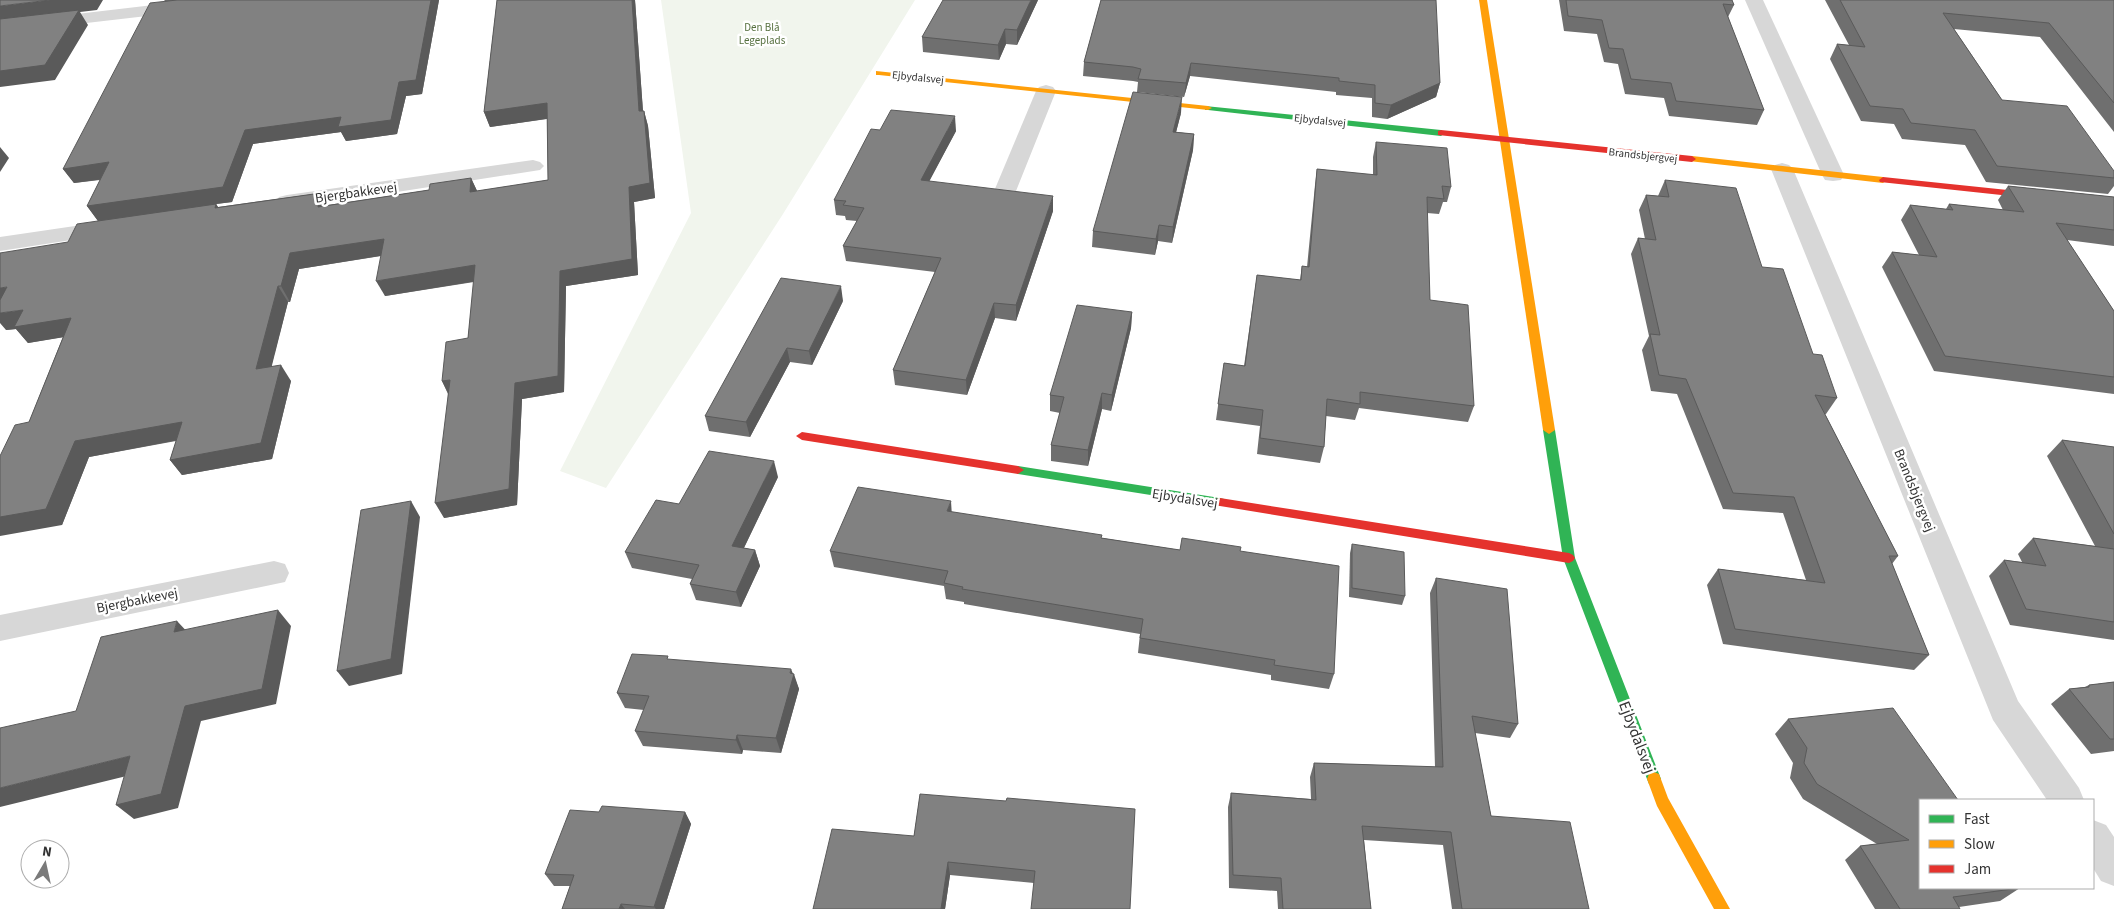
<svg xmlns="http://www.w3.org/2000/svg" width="2114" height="909" viewBox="0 0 2114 909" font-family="'Source Sans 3',sans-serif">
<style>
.green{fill:#f1f5ed}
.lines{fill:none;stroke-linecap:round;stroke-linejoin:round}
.street{fill:#d7d7d7;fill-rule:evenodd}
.fast{fill:#30b455;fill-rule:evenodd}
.slow{fill:#ff9f0a;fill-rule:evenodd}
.jam{fill:#e5322d;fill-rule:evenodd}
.wall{fill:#6f6f6f}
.shaded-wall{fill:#5a5a5a}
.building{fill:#818181;stroke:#5a5a5a}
.labels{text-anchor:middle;stroke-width:5;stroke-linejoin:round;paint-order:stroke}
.far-park-label{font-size:11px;fill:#56703f;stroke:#fff}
.far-street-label{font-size:11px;fill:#333;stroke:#fff}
.street-label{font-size:14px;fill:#333;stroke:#fff}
.near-street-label{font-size:16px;fill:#333;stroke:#fff}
</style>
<rect width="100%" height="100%" fill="#fff"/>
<!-- green -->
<path class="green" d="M661,0H915L783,214L606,488L560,471L691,213Z"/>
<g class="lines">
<!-- street -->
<g class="street">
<path d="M196,0H251L248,4L242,5L0,33V23Z"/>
<path d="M1745,0H1763L1844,175L1841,180L1833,181L1825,180L1822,175Z"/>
<path d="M1046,85L1053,87L1056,91L1014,196L1011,201L1003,203L995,201L992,196L1036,91L1039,87Z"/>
<path d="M533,160L540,162L544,166L540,170L287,209L279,207L276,202L279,197L287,195Z"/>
<path d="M1782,163L1789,165L1793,169L2018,701L2079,788L2084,800H2047L1993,720L1771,169L1775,165Z"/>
<path d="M109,221L117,223L120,228L117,233L0,251V237Z"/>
<path d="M274,561L285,564L289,573L285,582L0,641V615Z"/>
<path d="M2093,820L2106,825L2114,837V886L2101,881L2093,868Z"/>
</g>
<!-- fast -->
<g class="fast">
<path d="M1205,106L1441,130L1445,133L1441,136L1208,110H1205Z"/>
<path d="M1549,426L1555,430L1575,558L1661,779L1659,784L1654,786L1649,784L1647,779L1563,558L1543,430Z"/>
<path d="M1018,466L1220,498L1224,499L1226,502L1224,505L1220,506L1018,474L1012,470Z"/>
</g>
<!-- slow -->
<g class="slow">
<path d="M1479,0H1487L1555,430L1549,434L1543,430Z"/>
<path d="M876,71L1208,106L1212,108L1208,110L879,75H876Z"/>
<path d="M1692,156L1883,177L1887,180L1883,183L1689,161V157Z"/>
<path d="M1654,772L1659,774L1668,798L1730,909H1714L1657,806L1647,779L1649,774Z"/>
</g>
<!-- jam -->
<g class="jam">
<path d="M1441,130L1692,156L1696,159L1692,162L1438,135V131Z"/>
<path d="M1883,177L2114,201V207L1880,182L1879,180Z"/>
<path d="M802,432L1018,466L1024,470L1018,474L802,440L796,436Z"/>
<path d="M1220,498L1569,553L1573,555L1575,558L1573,561L1569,563L1220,506L1216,505L1214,502L1216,499Z"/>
</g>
</g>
<!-- wall -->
<g class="wall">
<path d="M164,0H439L422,94L406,96L397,134L346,141L341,132L253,144L232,202L216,204L218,207L321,193L328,205L429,190L471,178L477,191L548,180L547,119L490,127L484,112L497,0H635L643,111H644L648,126L655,198L634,202L638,275L566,286L564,392L522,399L517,505L444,518L448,394L442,381L468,338L474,282L385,296L381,256L299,269L290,302H288L271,367L291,381L272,459L182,475L170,460L176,441L89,457L62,525L29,422L63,337L28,343L16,329L6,330L68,242L98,221L87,206L100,180L74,183L63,169L165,1Z"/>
<path d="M1038,0L1017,45L1006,44L999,60L923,52L922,37Z"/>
<path d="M1101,0L1440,83L1436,97L1387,119L1372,117V98L1336,95V92L1190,76L1184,97L1137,92L1138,82L1133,81L1083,76L1084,62Z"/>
<path d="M1559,0H1732L1734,5L1728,17L1764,110L1757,125L1669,116L1664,98L1625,94L1618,64L1604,62L1597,34L1564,31Z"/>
<path d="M1825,0H2114V132L2040,37L1954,29L2002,100L2114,171V186L2108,194L1986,182L1965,145L1902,139L1894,124L1861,121L1830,59L1837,44L1849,45Z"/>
<path d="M1181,113L1176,132L1194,134L1193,150L1172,243L1158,241L1155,255L1092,247L1093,231Z"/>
<path d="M880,130L956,131L929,181L1053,211L1016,321L995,318L967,395L895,385L893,370L935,272L846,261L843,246L857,221L846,220L845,216L836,215L834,200Z"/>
<path d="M1376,142L1451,187L1447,202H1443L1439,214L1427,213L1430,300L1474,406L1468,422L1359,408L1355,420L1326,416L1324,447L1320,463L1257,454L1260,426L1216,420L1224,363L1244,366L1257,275L1300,280L1302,266L1307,267L1315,185L1317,169L1373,175V157Z"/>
<path d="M1665,180L1762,267L1813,354L1837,398L1826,414H1825L1898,556L1892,564L1929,655L1914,670L1723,644L1707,585L1718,569L1806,580L1783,513L1723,509L1677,394L1651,391L1642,350L1649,336L1631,254L1638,238L1645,239L1639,210L1646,195L1658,196Z"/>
<path d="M2008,186L2114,197V246L2067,240L2114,311V394L1934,371L1882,267L1892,252L1919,255L1901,220L1910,205L1946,209L1949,204L2003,210L1998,200Z"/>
<path d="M843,301L812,365L790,362L750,437L709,431L705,416Z"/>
<path d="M1132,312L1131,328L1111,411L1102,409L1088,466L1051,461V445L1060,413L1050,411V395Z"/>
<path d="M2062,440L2114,447V640L2010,625L1989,576L2004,560L2022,562L2018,554L2033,538L2095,546L2047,456Z"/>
<path d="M778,477L744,548L755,550L760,566L741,607L696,600L690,584L692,579L632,568L625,552L679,504Z"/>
<path d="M952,512L1102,538L1180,550L1240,551L1334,674L1329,689L1271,680V675L1138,653L1140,634L964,604V602L946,599L944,586L834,567L830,551Z"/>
<path d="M1352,544L1405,596L1402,605L1349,597L1350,553Z"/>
<path d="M1436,578L1518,724L1510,738L1475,733L1491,816L1589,909H1452L1443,845L1364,840L1371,909H1278L1277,891L1229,888L1228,807L1231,793L1311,799L1310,777L1314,763L1435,767L1430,593Z"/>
<path d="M669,660L793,674L799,689L781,753L743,750L742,754L643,746L635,731L644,710L625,708L617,693Z"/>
<path d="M2114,682V751L2091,754L2051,704L2069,689L2085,687L2089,685Z"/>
<path d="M1788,719L2020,888L2000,901L1959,907L1960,909H1875L1845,860L1860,846L1877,844L1803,799L1790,778L1793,763L1775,734Z"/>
<path d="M920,794L1130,909L1034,883L950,875L945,909H813L914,836Z"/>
<path d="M599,812H685L691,824L664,909H562L570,886H554L545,874Z"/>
</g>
<!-- shaded-wall -->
<g class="shaded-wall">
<path d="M50,0H103L97,10L80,12L88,25L55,80L0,87V6Z"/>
<path d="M431,0H439L422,94L406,96L397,134L346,141L341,132L253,144L232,202L216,204L226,219L98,221L87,206L245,130L399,82Z"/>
<path d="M632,0H635L644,126L639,111Z"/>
<path d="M1031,0H1038L1017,45V30Z"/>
<path d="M1005,29L1006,44L999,60L998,45Z"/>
<path d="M1191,63L1190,76L1184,97L1186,83Z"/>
<path d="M1440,83L1436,97L1387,119L1391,105Z"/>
<path d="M1182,97L1181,113L1172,148L1173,132Z"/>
<path d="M547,103L552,118L490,127L484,112Z"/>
<path d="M644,111L648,126L655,198L634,202L638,275L566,286L564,392L522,399L517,505L444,518L435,503L515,383L560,271L629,187Z"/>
<path d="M955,116L956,131L922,195L921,180Z"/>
<path d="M1194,134L1193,150L1172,243L1173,227Z"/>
<path d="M0,147L9,158L0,172Z"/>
<path d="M109,162L119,177L74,183L63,169Z"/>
<path d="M471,178L478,193L470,192Z"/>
<path d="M321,193L329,208L318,207Z"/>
<path d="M1053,196V211L1016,321V305Z"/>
<path d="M1159,225L1158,241L1155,255L1156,239Z"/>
<path d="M384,239L392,254L299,269L290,302L281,286L290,253Z"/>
<path d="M475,265L483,280L385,296L376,281Z"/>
<path d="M278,286L288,302L267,385L256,369Z"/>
<path d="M841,286L843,301L812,365L809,351Z"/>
<path d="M7,287L0,306V288Z"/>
<path d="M994,303L995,318L967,395L966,380Z"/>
<path d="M23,310L71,318L83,334L28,343L16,329L6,330L0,323V313Z"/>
<path d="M1132,312L1131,328L1111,411L1112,395Z"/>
<path d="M787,348L790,362L750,437L746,422Z"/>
<path d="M281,365L291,381L272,459L182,475L170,460Z"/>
<path d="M450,380V397L442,381Z"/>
<path d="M1102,393V409L1088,466V450Z"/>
<path d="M182,422L194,437L89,457L62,525L0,536V517L75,441Z"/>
<path d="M774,461L778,477L737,562L732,546Z"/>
<path d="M411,501L420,517L402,674L349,686L337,671Z"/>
<path d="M951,501L952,517L947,511Z"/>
<path d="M755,550L760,566L741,607L736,592Z"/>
<path d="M278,610L291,626L276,704L201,721L178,808L134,819L116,805L185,706Z"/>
<path d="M177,621L192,637L174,632Z"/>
<path d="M791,669L794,676V674L799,689L781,753L776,738Z"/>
<path d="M737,735L743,750L742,754L736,740Z"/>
<path d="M130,756L147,771L0,807V788Z"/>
<path d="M685,812L691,824L664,909H656L654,907Z"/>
<path d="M948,862L950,875L945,909H941Z"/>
<path d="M621,904L625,909H619Z"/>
</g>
<!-- building -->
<g class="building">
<path d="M0,0H50L0,6Z"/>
<path d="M177,0H431L416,80L399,82L391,120L338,127L341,117L245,130L223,187L87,206L109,162L63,169L150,3Z"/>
<path d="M497,0H632L639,111H644L650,183L629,187L632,259L560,271L558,376L515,383L509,489L435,503L450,380L442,381L446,342L468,338L475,265L376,281L384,239L290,253L281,286H278L256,369L281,365L261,443L170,460L182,422L75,441L46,509L0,517V456L15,425L29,422L71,318L14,327L23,310L0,313V300L7,287L0,288V253L68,242L77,224L216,204L215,208L321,193L318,207L429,190L430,184L471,178L470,192L548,180L547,103L484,112Z"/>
<path d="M943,0H1031L1017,30L1005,29L998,45L922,37Z"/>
<path d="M1101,0H1436L1440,83L1391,105L1375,103V85L1339,81V78L1191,63L1186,83L1138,79L1141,69L1133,67L1084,62Z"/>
<path d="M1566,0H1732L1734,5L1723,4L1764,110L1676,101L1671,83L1631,79L1623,49L1609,48L1602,20L1568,16Z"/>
<path d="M1840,0H2114V103L2049,23L1943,13L2002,100L2067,106L2114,171V178L1997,166L1975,130L1911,123L1903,109L1870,106L1837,44L1865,47Z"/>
<path d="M79,10L45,65L0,71V19Z"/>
<path d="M1133,92L1182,97L1173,132L1194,134L1173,227L1159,225L1156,239L1093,231Z"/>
<path d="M891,110L955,116L921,180L1053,196L1016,305L994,303L966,380L893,370L941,258L843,246L864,208L843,205L846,201L834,200L871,129L880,130Z"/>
<path d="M1376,142L1447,148L1451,187L1442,186L1444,199L1427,197L1430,300L1468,305L1474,406L1360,392V404L1327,399L1324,447L1260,438L1263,410L1218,404L1224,363L1245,366L1257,275L1301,280L1302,266L1309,267L1317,169L1377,175Z"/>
<path d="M1665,180L1736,188L1762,267L1783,269L1813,354L1822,355L1837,398L1815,395L1898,556H1889L1929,655L1735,629L1718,569L1825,583L1794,497L1733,493L1686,379L1659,375L1650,334L1660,335L1638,238L1656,240L1646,195L1669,197Z"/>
<path d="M2008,186L2114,197V230L2056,223L2114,311V377L1945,356L1892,252L1937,257L1910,205L1953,210L1949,204L2024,212Z"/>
<path d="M781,278L841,286L809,351L787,348L746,422L705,416Z"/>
<path d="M1077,305L1132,312L1112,395L1102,393L1088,450L1051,445L1064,397L1050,395Z"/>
<path d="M2062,440L2114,447V534Z"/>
<path d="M709,451L774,461L732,546L755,550L736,592L690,584L699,565L625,552L656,500L679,504Z"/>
<path d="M858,487L951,501L947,511L1102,535L1101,538L1180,550L1182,538L1241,547L1240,551L1339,566L1334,674L1274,665L1275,660L1140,638L1143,619L962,589L963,587L944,583L948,571L830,551Z"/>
<path d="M411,501L391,659L337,671L361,510Z"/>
<path d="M2033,538L2114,549V622L2026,609L2004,560L2046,566Z"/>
<path d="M1352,544L1404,552L1405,596L1352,588Z"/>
<path d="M1436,578L1507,589L1518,724L1472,716L1491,816L1570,822L1589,909H1462L1451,832L1362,826L1371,909H1283L1281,878L1233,875L1231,793L1316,800L1314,763L1443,767Z"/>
<path d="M278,610L262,689L185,706L161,794L116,805L130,756L0,788V728L76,711L101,637L177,621L174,632Z"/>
<path d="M632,654L668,656L667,659L791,669L790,673L794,674L776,738L737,735L736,740L635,731L649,696L617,693Z"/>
<path d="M2114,682V739H2110L2069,689L2089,687V685Z"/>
<path d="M1893,708L1958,800H1920V888H2020L1953,897L1960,909H1900L1860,846L1909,840L1817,784L1804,763L1807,748L1788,719Z"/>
<path d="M920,794L1006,801L1007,798L1135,809L1130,909H1031L1035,871L948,862L941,909H813L832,829L914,836Z"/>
<path d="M602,806L685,812L654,907L621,904L619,909H562L574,875L545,874L570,810L599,812Z"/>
</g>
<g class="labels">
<!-- far-park labels -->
<g class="far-park-label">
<text x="762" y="31">Den Blå<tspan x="762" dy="13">Legeplads</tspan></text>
</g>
<!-- far-street labels -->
<g class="far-street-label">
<text transform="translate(918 77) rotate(6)" y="4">Ejbydalsvej</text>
<text transform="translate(1320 120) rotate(6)" y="4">Ejbydalsvej</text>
<text transform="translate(1643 155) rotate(6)" y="4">Brandsbjergvej</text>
</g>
<!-- street labels -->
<g class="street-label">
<text transform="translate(356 192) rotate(-8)" y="5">Bjergbakkevej</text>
<text transform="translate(1915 490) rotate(68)" y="5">Brandsbjergvej</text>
<text transform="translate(1185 498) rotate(9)" y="5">Ejbydalsvej</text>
<text transform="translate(137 600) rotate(-11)" y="5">Bjergbakkevej</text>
</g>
<!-- near-street labels -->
<g class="near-street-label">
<text transform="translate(1638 737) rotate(69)" y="6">Ejbydalsvej</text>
</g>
</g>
<!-- legend -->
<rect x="1919" y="799" width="175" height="90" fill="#ffffff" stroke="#adadad"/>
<rect x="1929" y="815" width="25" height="8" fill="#30b455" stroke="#adadad"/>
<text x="1964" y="824" font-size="15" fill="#333333">Fast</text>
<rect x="1929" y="840" width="25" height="8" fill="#ff9f0a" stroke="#adadad"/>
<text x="1964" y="849" font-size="15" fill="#333333">Slow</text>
<rect x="1929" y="865" width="25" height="8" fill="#e5322d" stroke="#adadad"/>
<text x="1964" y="874" font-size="15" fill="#333333">Jam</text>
<!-- north arrow -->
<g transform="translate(45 864) rotate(9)"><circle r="24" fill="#ffffff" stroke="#adadad"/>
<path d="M0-4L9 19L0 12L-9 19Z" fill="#7a7a7a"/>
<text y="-8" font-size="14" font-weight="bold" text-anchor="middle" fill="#333333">N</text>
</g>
</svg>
